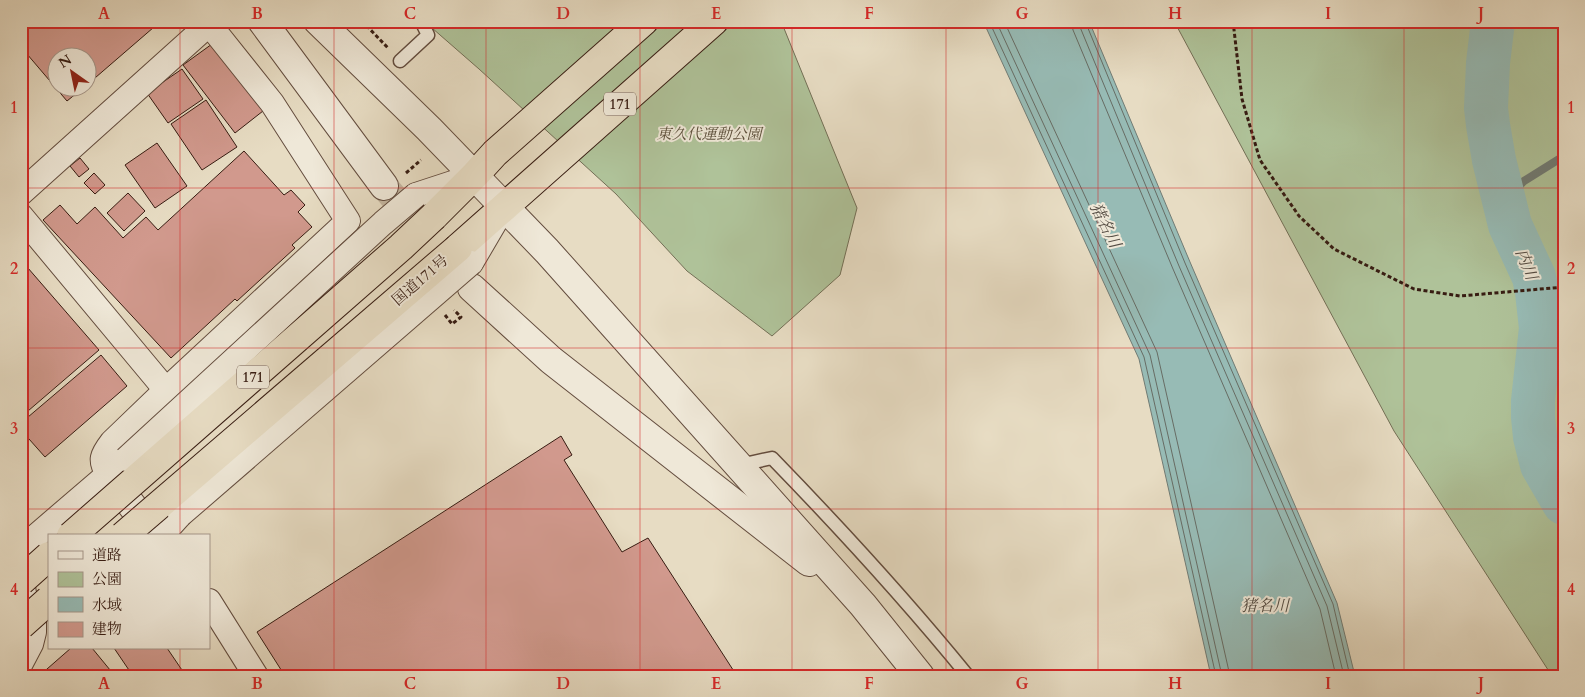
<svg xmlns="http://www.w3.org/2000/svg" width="1585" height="697" viewBox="0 0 1585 697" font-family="Cardo,'Noto Serif JP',serif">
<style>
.green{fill:#afc299;stroke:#736f56}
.water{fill:#97bbb5;stroke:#717b74}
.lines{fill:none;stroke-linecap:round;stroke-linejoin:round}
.shore{stroke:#676c64;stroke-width:1}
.stream{stroke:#717b74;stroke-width:8}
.river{stroke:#97bbb5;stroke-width:44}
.building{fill:#d1998d;stroke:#371c12}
.tertiary-tunnel{stroke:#c4b6a0;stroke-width:28;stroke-dasharray:28 14;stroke-linecap:butt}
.service-casing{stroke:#634c3e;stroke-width:15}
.minor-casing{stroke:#634c3e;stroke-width:26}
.tertiary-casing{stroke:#634c3e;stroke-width:30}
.trunk-casing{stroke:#371c12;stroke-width:30}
.path{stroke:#371c12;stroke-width:3;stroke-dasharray:4 2.5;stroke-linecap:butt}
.service{stroke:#efe8d8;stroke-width:12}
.minor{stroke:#efe8d8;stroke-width:24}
.tertiary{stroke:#efe8d8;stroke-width:28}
.trunk{stroke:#e7dcc3;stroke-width:28}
.minor-bridge-casing{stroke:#634c3e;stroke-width:26;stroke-linecap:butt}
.trunk-bridge-casing{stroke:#371c12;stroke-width:30;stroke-linecap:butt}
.path-bridge{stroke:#371c12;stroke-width:3;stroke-dasharray:4 2.5;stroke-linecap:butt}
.minor-bridge{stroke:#efe8d8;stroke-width:24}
.trunk-bridge{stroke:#e7dcc3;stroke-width:28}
.grid{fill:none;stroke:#d62828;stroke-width:1;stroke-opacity:0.55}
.labels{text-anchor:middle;stroke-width:4;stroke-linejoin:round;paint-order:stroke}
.shield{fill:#efe8d8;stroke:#6e594d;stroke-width:1}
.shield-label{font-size:14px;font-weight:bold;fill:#371c12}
.park-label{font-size:15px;font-style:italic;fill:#5b4e3a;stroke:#efe8d8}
.street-label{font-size:15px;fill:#371c12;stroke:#efe8d8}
.water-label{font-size:16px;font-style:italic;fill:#544c43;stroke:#efe8d8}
.neatline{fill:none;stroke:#d62828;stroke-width:2}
.grid-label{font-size:16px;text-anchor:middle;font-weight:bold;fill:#d62828}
</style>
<rect width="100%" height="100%" fill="#e7dcc3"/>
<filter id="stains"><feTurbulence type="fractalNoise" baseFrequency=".004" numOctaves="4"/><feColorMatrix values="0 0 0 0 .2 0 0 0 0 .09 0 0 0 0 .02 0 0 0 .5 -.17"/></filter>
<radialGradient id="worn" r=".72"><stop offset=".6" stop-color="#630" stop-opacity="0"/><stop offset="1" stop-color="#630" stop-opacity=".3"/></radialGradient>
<!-- green -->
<g class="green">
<path d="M424,21H781L857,208L840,275L772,336L687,271L616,194L479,69Z"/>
<path d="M1174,21H1564V676H1552L1394,431Z"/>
</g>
<!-- water -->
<path class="water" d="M983,21H1089L1190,262L1337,603L1355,676H1211L1139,359Z"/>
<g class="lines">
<!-- shore -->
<g class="shore">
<path d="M989,21L1144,357L1216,676"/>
<path d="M996,21L1150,355L1222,676"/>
<path d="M1004,21L1157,352L1230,676"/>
<path d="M1071,21L1073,30L1173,269L1320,609L1336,676"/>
<path d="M1079,21L1080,27L1179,266L1327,606L1344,676"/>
<path d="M1085,21L1185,263L1333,604L1350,676"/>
</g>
<!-- stream -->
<path class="stream" d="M1504,201L1524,181L1564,156"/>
<!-- river -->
<path class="river" d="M1493,21L1488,63L1486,108L1488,125L1494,160L1510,225L1534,277L1537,292L1541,328L1533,401V417L1535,437L1542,465L1564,503"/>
</g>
<!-- building -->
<g class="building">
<path d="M21,21H161L88,84V58H58V88H83L67,101L21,47Z"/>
<path d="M212,44L263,111L235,133L183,65Z"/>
<path d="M182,69L203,99L168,123L147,93Z"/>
<path d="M206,100L237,147L202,170L171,124Z"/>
<path d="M157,143L187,186L155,208L125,165Z"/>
<path d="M244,151L284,195L291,190L305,205L298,212L312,227L292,245L295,248L237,301L235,299L171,358L43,220L60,205L77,224L95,207L123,238L146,217L158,230Z"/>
<path d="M80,158L89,169L79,177L70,166Z"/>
<path d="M94,173L105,185L95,194L84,183Z"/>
<path d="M128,193L145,211L124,231L107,213Z"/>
<path d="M21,260L99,350L21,417Z"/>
<path d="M101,355L127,386L45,457L21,430V423Z"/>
<path d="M561,436L572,455L564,460L622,552L648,538L737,676H285L257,632Z"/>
<path d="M71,648H92L115,676H39Z"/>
<path d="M114,648H167L186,676H133Z"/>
</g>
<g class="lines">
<!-- tertiary-tunnel -->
<path class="tertiary-tunnel" d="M384,186L461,276"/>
<defs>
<g id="service">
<path d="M400,61L428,35L421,21"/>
<path d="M740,465L772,458C840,528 906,600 968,676"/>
</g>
<g id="minor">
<path d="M21,193L209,24L272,103L348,221L166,390L112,442C102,455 99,460 108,474"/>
<path d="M416,195L474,176"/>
<path d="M21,216L166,390"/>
<path d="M471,263L498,217"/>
<path d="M161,536L180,515"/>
<path d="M21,549L120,464"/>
<path d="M21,571L24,594L34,617V632L31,644L21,663"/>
<path d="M209,601L256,676"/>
</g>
<g id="tertiary">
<path d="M262,21L384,186"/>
<path d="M318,21L429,129L547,251L863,605L920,676"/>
<path d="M472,288L551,360L809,562"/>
<path d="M108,474L155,536"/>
</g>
<g id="trunk">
<path d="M434,216L474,176L495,153L644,21"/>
<path d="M458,248L714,21"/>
</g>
</defs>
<!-- service casing -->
<use href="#service" class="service-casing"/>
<!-- minor casing -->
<use href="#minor" class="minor-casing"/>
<!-- tertiary casing -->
<use href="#tertiary" class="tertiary-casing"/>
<!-- trunk casing -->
<use href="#trunk" class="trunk-casing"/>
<!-- path -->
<g class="path">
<path d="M362,21L388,48"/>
<path d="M1233,21L1242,99L1260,160L1299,216L1334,249L1414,289L1460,296L1564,287"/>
<path d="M445,315L452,324L461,317L454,310"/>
</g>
<!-- service -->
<use href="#service" class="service"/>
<!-- minor -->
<use href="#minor" class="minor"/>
<!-- tertiary -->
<use href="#tertiary" class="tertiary"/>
<!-- trunk -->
<use href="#trunk" class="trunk"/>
<defs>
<g id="minor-bridge">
<path d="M126,459L383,223L416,195"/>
<path d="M180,515L471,263"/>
</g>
<g id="trunk-bridge">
<path d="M71,536L401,247L434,216"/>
<path d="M123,536L458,248"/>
<path d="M21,581L49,556"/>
<path d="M21,625L49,600"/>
</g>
</defs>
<!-- minor-bridge casing -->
<use href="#minor-bridge" class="minor-bridge-casing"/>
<!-- trunk-bridge casing -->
<use href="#trunk-bridge" class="trunk-bridge-casing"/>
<!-- path-bridge -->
<path class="path-bridge" d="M406,173L421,160"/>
<!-- minor-bridge -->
<use href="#minor-bridge" class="minor-bridge"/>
<!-- trunk-bridge -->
<use href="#trunk-bridge" class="trunk-bridge"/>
</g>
<!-- grid -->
<path class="grid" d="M180,21V536M334,21V676M486,21V676M640,21V676M792,21V676M946,21V676M1098,21V676M1252,21V676M1404,21V676M21,188H1564M21,348H1564M21,509H1564M180,648V676"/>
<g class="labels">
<!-- shield labels -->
<g class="shield">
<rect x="604" y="92.5" width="32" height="23" rx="4"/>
<rect x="237" y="365.5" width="32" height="23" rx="4"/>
</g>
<g class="shield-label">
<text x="620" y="109">171</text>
<text x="253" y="382">171</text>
</g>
<!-- park labels -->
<g class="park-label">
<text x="709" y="139">東久代運動公園</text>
</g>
<!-- street labels -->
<g class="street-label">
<text transform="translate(420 280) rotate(-41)" y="5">国道171号</text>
</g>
<!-- water labels -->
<g class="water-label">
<text transform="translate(1106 225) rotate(63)" y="6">猪名川</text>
<text transform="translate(1527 264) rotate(68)" y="6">内川</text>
<text x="1265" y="611">猪名川</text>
</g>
</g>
<!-- margin -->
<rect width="1585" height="697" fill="none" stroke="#e7dcc3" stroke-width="55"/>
<!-- legend -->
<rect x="48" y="534" width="162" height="115" fill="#efe8d8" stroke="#a59689"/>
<rect x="58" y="551" width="25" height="8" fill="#efe8d8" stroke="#a59689"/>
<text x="92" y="560" font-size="15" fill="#371c12">道路</text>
<rect x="58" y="572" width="25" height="15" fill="#afc299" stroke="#a59689"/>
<text x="92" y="584" font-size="15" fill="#371c12">公園</text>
<rect x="58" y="597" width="25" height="15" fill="#97bbb5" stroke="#a59689"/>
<text x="92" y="610" font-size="15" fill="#371c12">水域</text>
<rect x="58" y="622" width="25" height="15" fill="#d1998d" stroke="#a59689"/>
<text x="92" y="634" font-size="15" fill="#371c12">建物</text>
<!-- north arrow -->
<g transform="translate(72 72) rotate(327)"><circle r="24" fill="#efe8d8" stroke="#a59689"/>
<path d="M0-4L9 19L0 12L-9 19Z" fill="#8f2418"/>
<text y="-8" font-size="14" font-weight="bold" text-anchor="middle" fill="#371c12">N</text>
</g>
<rect x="28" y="28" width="1530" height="642" class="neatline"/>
<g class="grid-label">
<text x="104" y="19">A</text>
<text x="257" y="19">B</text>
<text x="410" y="19">C</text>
<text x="563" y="19">D</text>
<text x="716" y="19">E</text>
<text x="869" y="19">F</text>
<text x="1022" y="19">G</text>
<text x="1175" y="19">H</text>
<text x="1328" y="19">I</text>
<text x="1481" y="19">J</text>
<text x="14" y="113">1</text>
<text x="1571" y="113">1</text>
<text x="14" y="274">2</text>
<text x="1571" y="274">2</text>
<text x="14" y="434">3</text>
<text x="1571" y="434">3</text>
<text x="14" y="595">4</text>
<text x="1571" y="595">4</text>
<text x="104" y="689">A</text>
<text x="257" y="689">B</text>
<text x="410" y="689">C</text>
<text x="563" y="689">D</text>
<text x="716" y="689">E</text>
<text x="869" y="689">F</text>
<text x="1022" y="689">G</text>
<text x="1175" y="689">H</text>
<text x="1328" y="689">I</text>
<text x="1481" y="689">J</text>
</g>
<rect width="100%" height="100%" filter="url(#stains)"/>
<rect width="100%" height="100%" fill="url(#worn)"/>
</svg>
